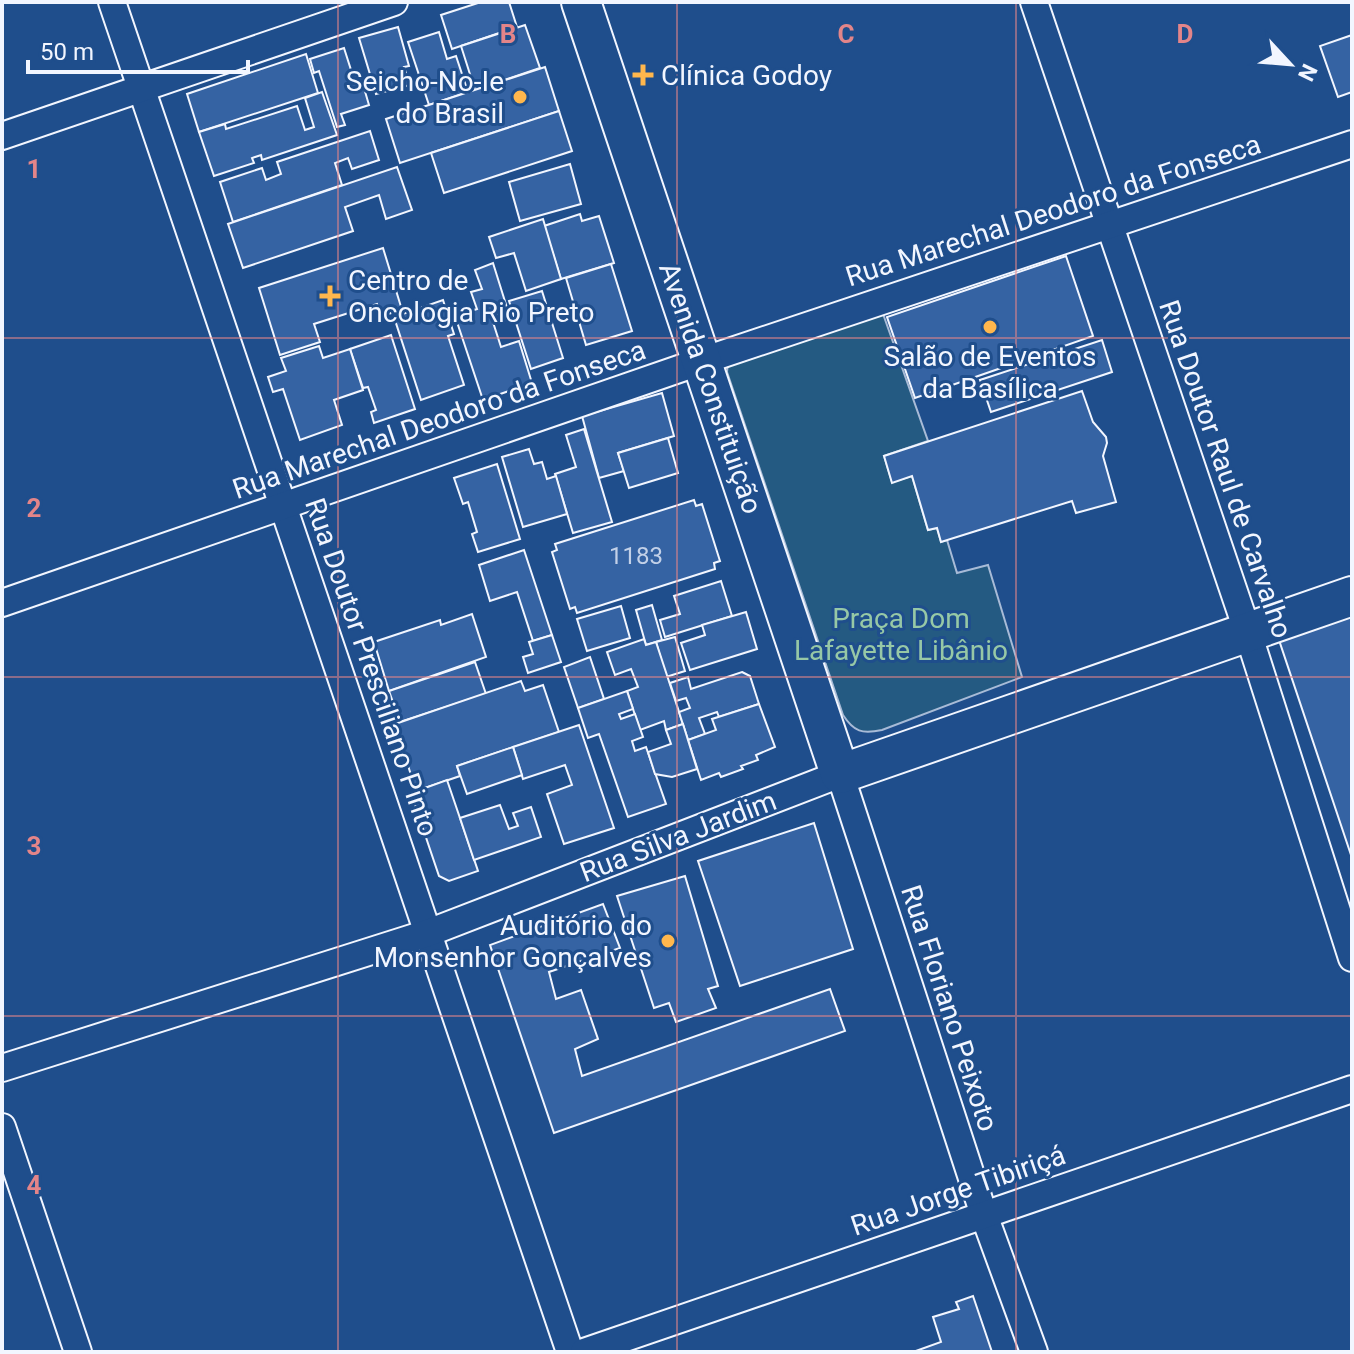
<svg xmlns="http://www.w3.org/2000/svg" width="1354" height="1354" viewBox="0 0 1354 1354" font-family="Roboto,sans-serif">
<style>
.green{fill:#245a82;stroke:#a8bbd7;stroke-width:2}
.building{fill:#3563a3;stroke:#f2f6ff;stroke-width:2}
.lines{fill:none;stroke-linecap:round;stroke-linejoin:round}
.street-casing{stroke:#f2f6ff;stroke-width:30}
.secondary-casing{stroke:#f2f6ff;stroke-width:42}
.street{stroke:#1f4e8c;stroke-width:26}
.secondary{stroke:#1f4e8c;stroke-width:38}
.grid{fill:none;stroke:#e38589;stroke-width:2;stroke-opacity:0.55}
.poi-dot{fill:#ffb74d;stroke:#1f4e8c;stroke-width:3}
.labels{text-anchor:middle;stroke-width:6;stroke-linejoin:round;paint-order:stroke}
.number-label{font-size:24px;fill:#c3d1e8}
.poi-label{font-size:28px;fill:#f2f6ff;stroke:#1f4e8c;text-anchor:start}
.street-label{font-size:28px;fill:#f2f6ff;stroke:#1f4e8c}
.park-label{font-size:28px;fill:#97c8a6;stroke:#1f4e8c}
.grid-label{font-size:26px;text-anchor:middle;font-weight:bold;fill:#e38589;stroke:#1f4e8c;stroke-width:6;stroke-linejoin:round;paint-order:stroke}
</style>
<rect width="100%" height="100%" fill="#1f4e8c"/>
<!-- green -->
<path class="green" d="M882,311L928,441L884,456L892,482L912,476L928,530L937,528L941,542L947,540L957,573L988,565L1022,677L882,730C862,734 854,732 843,715L727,372L728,363Z"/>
<!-- building -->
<g class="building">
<path d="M481,2H509L517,27L452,49L441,15Z"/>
<path d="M525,25L540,68L475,90L461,46Z"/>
<path d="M398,27L409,66L404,67L410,85L376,94L359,38Z"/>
<path d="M439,32L447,59L456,56L468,92L429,105L408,42Z"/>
<path d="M1352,35V92L1338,97L1320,46Z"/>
<path d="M344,48L352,73L359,71L369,105L341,114L345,125L337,127L319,71L314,73L310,59Z"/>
<path d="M306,54L318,93L199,132L187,94Z"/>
<path d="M545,67L559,111L400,163L386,119Z"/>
<path d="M322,92L337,135L262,160L261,155L252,158L254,163L214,176L199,132L225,124L226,129L297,106L305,130L314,127L305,98Z"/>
<path d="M559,111L572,151L444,193L431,153Z"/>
<path d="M370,131L379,160L352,169L348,158L335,163L342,185L233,222L220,182L262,168L266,180L281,174L277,162Z"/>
<path d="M570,164L581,204L520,221L509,182Z"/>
<path d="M397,167L412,210L386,219L379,195L345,207L353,231L243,268L228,224Z"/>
<path d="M580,214L582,221L599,216L614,263L561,279L544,226Z"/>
<path d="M543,219L561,279L526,291L514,253L496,258L489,237Z"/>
<path d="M383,248L402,310L381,316L377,304L314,324L320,342L280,355L259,288Z"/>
<path d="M1066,256L1093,336L915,398L887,317Z"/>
<path d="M493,263L508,311L491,316L501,347L519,341L532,383L483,400L455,316L477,309L471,292L482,289L475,270Z"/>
<path d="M611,264L632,331L586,345L566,278Z"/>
<path d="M542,291L563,358L531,369L509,301Z"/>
<path d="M443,300L454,334L448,336L464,385L421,400L394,317Z"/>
<path d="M391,335L415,409L374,423L371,412L376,410L368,387L363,388L350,349Z"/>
<path d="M1102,340L1112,372L991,412L980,380Z"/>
<path d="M319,346L323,358L350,349L363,390L334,400L342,425L300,440L283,389L273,392L268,377L286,371L281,358Z"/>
<path d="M1082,391L1093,422L1106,437L1107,443L1103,456L1116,502L1076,513L1072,501L941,542L937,528L928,530L912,476L892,483L884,456Z"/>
<path d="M662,393L674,436L618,453L624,471L599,478L582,416Z"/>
<path d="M584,429L612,522L573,533L555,474L576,467L566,435Z"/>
<path d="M668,438L678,473L629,488L618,453Z"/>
<path d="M529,449L534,464L542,462L547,479L556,476L567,514L523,527L502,457Z"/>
<path d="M497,464L520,539L478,552L472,534L477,532L468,502L463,504L454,478Z"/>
<path d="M694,500L696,506L702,504L720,561L714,563L715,569L577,613L575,607L570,609L552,552L557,550L555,544Z"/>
<path d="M524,550L552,635L533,641L517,592L490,601L479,565Z"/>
<path d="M721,581L732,616L665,637L660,620L680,614L674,596Z"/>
<path d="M652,605L662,640L646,645L636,610Z"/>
<path d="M621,606L630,638L587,651L577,619Z"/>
<path d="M1352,611V858L1278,637Z"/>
<path d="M746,612L757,649L690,670L681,643L705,635L702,625Z"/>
<path d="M472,614L486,657L389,691L374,642L440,620L441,625Z"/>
<path d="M552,635L561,662L528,673L523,657L533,654L529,642Z"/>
<path d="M675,637L685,671L666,677L656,642Z"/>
<path d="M644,639L646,645L656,642L683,724L666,730L664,721L640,730L627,691L638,687L631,669L615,675L607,652Z"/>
<path d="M590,657L604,699L578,708L564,667Z"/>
<path d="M475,662L486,694L400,722L389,691Z"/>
<path d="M742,672L750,676L759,704L719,717L717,712L699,718L705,734L688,740L679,712L690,708L686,698L676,701L670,683L688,677L691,689Z"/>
<path d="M521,681L525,691L543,685L559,732L457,766L460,776L416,791L395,724Z"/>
<path d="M627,691L633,709L619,714L621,719L635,714L643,737L632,741L635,751L646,747L666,804L628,817L599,734L588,738L578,708Z"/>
<path d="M759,704L775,747L756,755L758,760L741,766L743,769L721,777L719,773L701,780L688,740L716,730L712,719Z"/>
<path d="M683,724L697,769L672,777L655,774L648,752L671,744L666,730Z"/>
<path d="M579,725L614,828L564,844L547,794L572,785L565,765L523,779L513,747Z"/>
<path d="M513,747L522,775L467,794L457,766Z"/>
<path d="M447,780L478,871L449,881L439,876L411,793Z"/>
<path d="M500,805L509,829L518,826L513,813L531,807L541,837L474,860L460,818Z"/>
<path d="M814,823L853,949L740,986L698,861Z"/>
<path d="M685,876L718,986L708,989L716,1008L676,1022L669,1003L654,1008L617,896Z"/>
<path d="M603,904L620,948L549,972L556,999L581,990L598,1039L575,1049L582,1076L830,989L845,1031L554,1133L490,945Z"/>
<path d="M973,1296L992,1352H913L941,1342L933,1317L959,1309L956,1302Z"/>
</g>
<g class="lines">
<defs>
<g id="street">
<path d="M112,2L570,1352"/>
<path d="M1034,2L1248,633L1352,958"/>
<path d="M2,136L394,2"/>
<path d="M2,603L702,361L1352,144"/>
<path d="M2,1068L428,933L840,774L984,1215L1034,1352"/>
<path d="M2,1127L78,1352"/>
<path d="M584,1352L1352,1089"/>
</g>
<path id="secondary" d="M581,2L840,774L1352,596"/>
</defs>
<!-- street casing -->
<use href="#street" class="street-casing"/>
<!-- secondary casing -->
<use href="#secondary" class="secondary-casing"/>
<!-- street -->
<use href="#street" class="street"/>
<!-- secondary -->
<use href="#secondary" class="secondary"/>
</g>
<!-- grid -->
<path class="grid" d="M338,2V1352M677,2V1352M1016,2V1352M2,338H1352M2,677H1352M2,1016H1352"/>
<!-- markers -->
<g class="poi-dot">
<path d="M639 63h8v8h8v8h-8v8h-8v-8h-8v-8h8z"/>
<circle cx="520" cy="97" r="8"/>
<path d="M326 284h8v8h8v8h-8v8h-8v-8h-8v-8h8z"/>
<circle cx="990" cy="327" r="8"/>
<circle cx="668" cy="941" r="8"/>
</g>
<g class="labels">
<!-- number labels -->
<g class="number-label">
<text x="636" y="564">1183</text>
</g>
<!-- poi labels -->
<g class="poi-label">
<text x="661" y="85">Clínica Godoy</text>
<text x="504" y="91" text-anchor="end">Seicho-No-Ie<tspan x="504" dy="32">do Brasil</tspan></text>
<text x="348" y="290">Centro de<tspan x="348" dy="32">Oncologia Rio Preto</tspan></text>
<text x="990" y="366" text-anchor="middle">Salão de Eventos<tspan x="990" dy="32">da Basílica</tspan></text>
<text x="652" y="935" text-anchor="end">Auditório do<tspan x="652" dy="32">Monsenhor Gonçalves</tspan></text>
</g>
<!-- street labels -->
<g class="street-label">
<text transform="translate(1053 210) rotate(-18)" y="10">Rua Marechal Deodoro da Fonseca</text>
<text transform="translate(711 388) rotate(71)" y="10">Avenida Constituição</text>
<text transform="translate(439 419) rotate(-19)" y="10">Rua Marechal Deodoro da Fonseca</text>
<text transform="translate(1226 469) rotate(71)" y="10">Rua Doutor Raul de Carvalho</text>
<text transform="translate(372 667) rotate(71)" y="10">Rua Doutor Presciliano Pinto</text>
<text transform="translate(678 836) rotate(-21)" y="10">Rua Silva Jardim</text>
<text transform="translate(950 1008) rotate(72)" y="10">Rua Floriano Peixoto</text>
<text transform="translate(958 1190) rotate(-19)" y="10">Rua Jorge Tibiriçá</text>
</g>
<!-- park labels -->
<g class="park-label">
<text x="901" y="628">Praça Dom<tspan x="901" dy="32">Lafayette Libânio</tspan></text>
</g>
</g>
<g class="grid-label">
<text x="508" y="43">B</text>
<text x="846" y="43">C</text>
<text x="1185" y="43">D</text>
<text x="34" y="178">1</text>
<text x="34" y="517">2</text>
<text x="34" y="855">3</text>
<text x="34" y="1194">4</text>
</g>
<!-- border -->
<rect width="1354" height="1354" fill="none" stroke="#f2f6ff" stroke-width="8"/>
<!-- north arrow -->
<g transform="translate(1290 64) rotate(116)" stroke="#1f4e8c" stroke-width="6" paint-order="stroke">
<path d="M0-6L14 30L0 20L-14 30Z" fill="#f2f6ff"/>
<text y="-12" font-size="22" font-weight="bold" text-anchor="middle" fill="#f2f6ff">N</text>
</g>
<!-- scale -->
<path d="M28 60v12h220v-12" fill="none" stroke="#f2f6ff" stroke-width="4"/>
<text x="40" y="60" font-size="24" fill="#f2f6ff" stroke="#1f4e8c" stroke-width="6" paint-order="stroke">50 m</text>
</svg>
